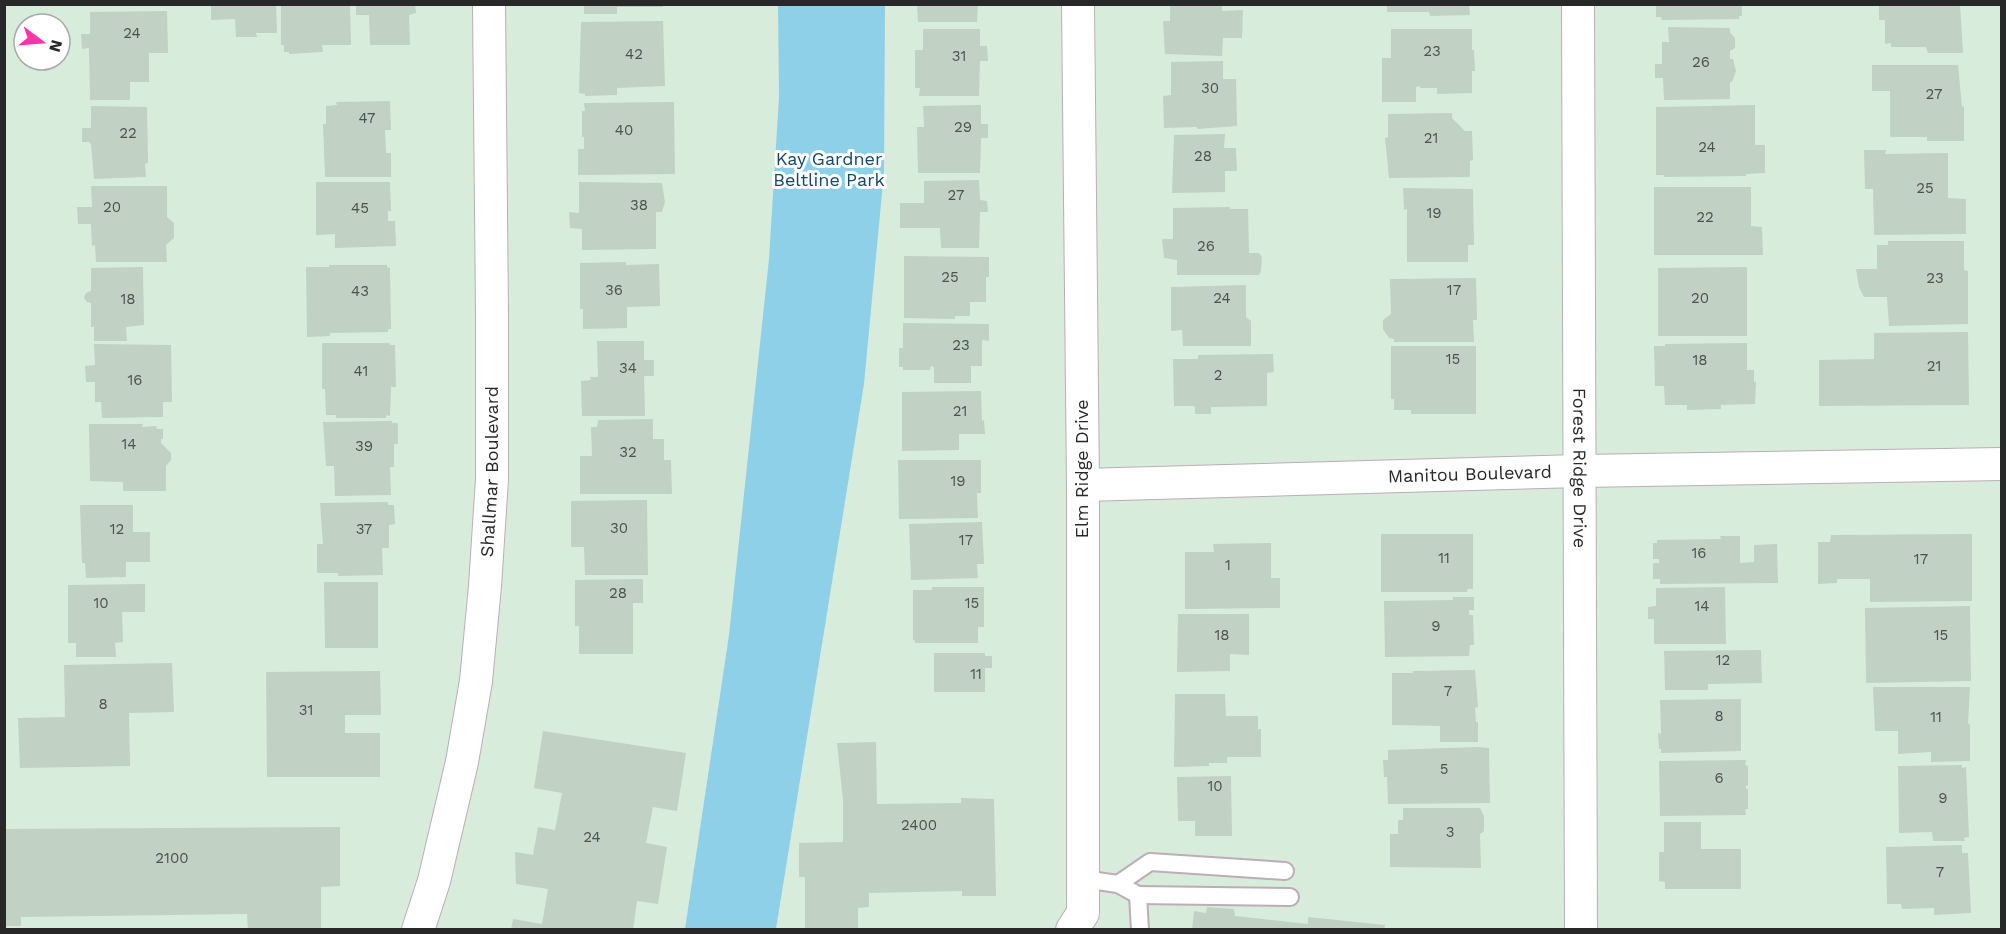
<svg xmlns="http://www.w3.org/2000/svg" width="2006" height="934" viewBox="0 0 2006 934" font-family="'Work Sans',sans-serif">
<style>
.green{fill:#8fd0e9}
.building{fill:#c1d1c4}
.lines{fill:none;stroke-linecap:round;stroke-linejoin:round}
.lane-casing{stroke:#beacb6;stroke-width:20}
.street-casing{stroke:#beacb6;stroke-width:34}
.lane{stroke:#fff;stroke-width:16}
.street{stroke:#fff;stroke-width:32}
.labels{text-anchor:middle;stroke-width:6;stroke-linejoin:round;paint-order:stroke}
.number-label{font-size:15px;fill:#4e524f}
.park-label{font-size:18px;fill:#13476b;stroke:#fff}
.street-label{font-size:18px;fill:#282828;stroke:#fff}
</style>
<rect width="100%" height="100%" fill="#d8ecdc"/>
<!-- green -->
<path class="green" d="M778,5H885L884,172L864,384L776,929H685L729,635L769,259L779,97Z"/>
<!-- building -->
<g class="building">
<path d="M211,4H276L277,33H256L257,37H236L235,19L211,20Z"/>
<path d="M281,4H350L351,45H322L323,52L289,54V52H284V45H281Z"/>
<path d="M356,4H415L416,13L409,15L410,45H370L369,15H356Z"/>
<path d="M584,4H663V7H617V14H584Z"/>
<path d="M917,4H978L977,22H918Z"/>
<path d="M1170,4H1222V11L1243,10L1242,38H1223L1222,56L1165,54L1163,21H1170Z"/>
<path d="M1387,4H1469L1470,15L1430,16L1429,12H1387Z"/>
<path d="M1656,4H1742V16H1739V19L1662,20L1661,17H1656Z"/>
<path d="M1879,4H1960L1963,53H1928L1926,47H1891V43L1885,44V20H1879Z"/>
<path d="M167,11L168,53H149V82H130V100H90L89,48L82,49L81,34H90V12Z"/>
<path d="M663,21L665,86L617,88V95L585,96V94L579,93L581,22Z"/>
<path d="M1668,27L1730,28V33L1735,38V48L1730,51V59H1733L1736,71L1732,82H1730V99L1664,100L1663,78H1655V64H1662V42H1669Z"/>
<path d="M923,29H980V46H987L988,61H980L979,96H919L920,88H915V50H923Z"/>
<path d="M1391,29H1472V50H1474L1475,71H1472V93L1437,94V88H1420V86L1416,87V102H1382V58H1391Z"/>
<path d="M1223,61V79H1236L1237,126L1198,129L1196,127L1164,128L1163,96L1171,95V62Z"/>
<path d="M1872,65H1958L1962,107L1964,106V141H1927V137H1890V91H1872Z"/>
<path d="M390,101L391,130H385L386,153H391V177H325L323,124H326V106L337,105L336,102Z"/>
<path d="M674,102L675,174L578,175V149H584V137H582V111H585L584,103Z"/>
<path d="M981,105V124H988V138H981L980,173H918L917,127H924L923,106Z"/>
<path d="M1755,105V145H1765V173L1746,174V176L1664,177V175H1656V107Z"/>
<path d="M91,106L147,107L148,163L145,164L146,177L94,179L91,144L89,142H82V128H90L91,127Z"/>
<path d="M1452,113V118L1465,131H1472L1473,160L1470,161V177L1389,178L1385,138L1388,137V114Z"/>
<path d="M1225,134L1224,148H1236L1237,171H1225V192L1172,193L1174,135Z"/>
<path d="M1864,150H1886L1885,154L1948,153V198L1966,199V234L1874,235L1873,189H1865Z"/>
<path d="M979,180L980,200L987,201L988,212H980L979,248H941L940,228H900V203H924V181Z"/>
<path d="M316,182H390L391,211H388V221H395L396,246L335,248V234L316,235Z"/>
<path d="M579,182L662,183L665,202L662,212H656V249L582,250V229L570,228L569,212L579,213Z"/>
<path d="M91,186H167V217L174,223V238L166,245L167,262H96L95,245L92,246L91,224H78L77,207H92Z"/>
<path d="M1654,187H1751V226L1762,227L1763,255H1654Z"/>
<path d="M1403,188L1473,189L1474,245H1468V262H1407V209L1404,210Z"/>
<path d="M1230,207V209H1248L1249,253H1259L1262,257L1261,271L1259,275H1177V260L1164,258L1162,239H1173V208Z"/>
<path d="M1888,241H1964V270L1968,271V324L1889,326L1887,297H1864L1859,287L1856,269H1877V245H1888Z"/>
<path d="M904,256L989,257V277H986V302H970V316H955V319L904,318Z"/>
<path d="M626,262V265L659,264L660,306L627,307V328L583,329V309H580V263Z"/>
<path d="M329,265H387V267L390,268L391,329H388V332L330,333V336L307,337L306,267H329Z"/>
<path d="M143,267L144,325L126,327L127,341H94V327H91V303L87,302L84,298L86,293L91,291V268Z"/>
<path d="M1747,267V336H1658V268Z"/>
<path d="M1476,278L1477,320H1473L1474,342H1394V339L1389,338L1383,329V320L1391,314L1390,279Z"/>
<path d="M1246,285V317L1251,321V346H1183L1182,330L1171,331V287Z"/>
<path d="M903,323L989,324V341L982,340V366H971V383H934V367L931,366L930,370H903V367H899V348H903Z"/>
<path d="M1968,332L1969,405L1819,406V360L1874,359V333Z"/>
<path d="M597,341H644V360H654V376H644L645,416H582L581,381L591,380L590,377H598Z"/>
<path d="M322,343H390V345H395L396,387H391L390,416L386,415V418H336V415H326L325,389H322Z"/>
<path d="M1747,343V370H1754V382H1756L1755,404L1721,405V409L1687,410V405H1665L1664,386H1655L1654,346H1665V344Z"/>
<path d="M94,344L171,345L172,402H163V417L102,418L101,402H95V382H86L85,366L95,365Z"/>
<path d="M1391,346H1476V414H1411V410H1394V399H1391Z"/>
<path d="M1273,354L1274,372L1267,373V406L1211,407V414H1195V407L1193,406H1174L1173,359H1198V355Z"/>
<path d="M981,391L982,421L984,420L985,434H959V450L902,451V392Z"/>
<path d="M653,419V439H664V460H671L672,494H580V456H592L591,427H597L598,420Z"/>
<path d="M392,421V423H398V444H394V467H390L391,495L335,496L334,466H326L323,422Z"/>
<path d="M89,424H143L142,427L156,426L157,429H163V439H161V443L171,453V460L166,466V491H123V482L90,481Z"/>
<path d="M898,460H981V493H977L978,518L899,519Z"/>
<path d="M647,500L648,575H585L584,547H571V501Z"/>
<path d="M388,502V505H394L395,524L389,525V548H382L383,575L338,576V573H317V544H323L320,503Z"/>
<path d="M80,505H133V532H150V562H126V577L86,578L85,563H82Z"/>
<path d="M982,522L984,564H977L978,578L911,580L909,524Z"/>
<path d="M1381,534H1473V589H1468L1467,592H1381Z"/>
<path d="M1972,534V601L1870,602V579H1837V583L1818,584V542H1830L1831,535Z"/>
<path d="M1720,536H1740V563L1754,562V545L1777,544L1778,583L1660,584V579H1653V563H1659V559H1653V543H1657V540L1721,539Z"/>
<path d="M1271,543V578H1280V608L1185,609V552H1214L1213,544Z"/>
<path d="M643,579V603H633V654H579V626H575V580Z"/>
<path d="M324,582H378V648H325Z"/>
<path d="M145,584V612H122L123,642L115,643L116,657H76V643H68V585Z"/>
<path d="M932,587H984V627H978V643H915V640L913,641V590H932Z"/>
<path d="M1725,587L1726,644H1654V619H1648V607L1656,606V588Z"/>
<path d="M1453,597H1474V610H1469V615H1473L1474,645H1470L1469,656L1385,657L1384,601L1453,600Z"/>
<path d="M1970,606L1971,681L1866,683L1865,608Z"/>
<path d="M1178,614H1249V655L1230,654V671L1177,672Z"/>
<path d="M1761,650L1762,683L1708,684V690H1665L1664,651Z"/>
<path d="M934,653H985V656H992V668H985V692H934Z"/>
<path d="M172,663L174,712L129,713L130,766L20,768L18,718L65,717L64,665Z"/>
<path d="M1475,670L1478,707L1475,708L1476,722H1478V742H1440V726L1392,725V673H1413V671Z"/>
<path d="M380,671L381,715H345V733H380V777H267L266,672Z"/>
<path d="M1873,687H1970L1968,724H1970V761L1931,762V752L1898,754V731H1875Z"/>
<path d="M1175,694H1225L1226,716H1258V729H1261V757H1227V763H1209V766L1174,767Z"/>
<path d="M1741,699V751L1661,753V749H1659L1658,733L1661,734L1660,700Z"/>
<path d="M543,731L686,753L677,811L653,807L646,843L667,847L658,904L637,901L633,930H511L513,919L542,924L548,889L516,884L515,852L533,855L538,827L555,830L562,793L534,788Z"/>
<path d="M876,742L877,804L961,803V798L994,799L996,896H962V891L869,893V907L858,908V930H805V877H799V843L843,842V800L837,743Z"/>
<path d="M1478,747L1489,748L1490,803L1388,804L1387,777H1384L1383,760H1388V750Z"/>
<path d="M1746,760L1745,765L1748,766V785L1746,786V789H1748V809H1745L1746,815L1660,816L1659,761Z"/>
<path d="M1962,765V768L1966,767L1969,837L1964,838L1965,841H1933L1932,832L1899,833L1898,766Z"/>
<path d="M1231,776L1232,836H1195V821H1178L1177,777Z"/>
<path d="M1403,808H1480L1484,816V831L1480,834L1481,868L1390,867V834H1398V820H1403Z"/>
<path d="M1664,822H1701V849H1741V889H1665V882L1659,881V852H1664Z"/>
<path d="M340,827V886L321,887V930H248L247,914L21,917V926H4V829Z"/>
<path d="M1962,845V853H1968L1971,913L1934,915V908L1902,909L1901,904H1887L1886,847Z"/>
<path d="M1207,907L1234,909L1235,916L1308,924V917L1385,925L1384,930H1192L1194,911L1206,913Z"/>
</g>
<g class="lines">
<defs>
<g id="lane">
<path d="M1083,879L1118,884L1138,895L1140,930"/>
<path d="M1118,884L1150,862L1285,871"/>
<path d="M1138,895L1290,897"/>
</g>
<g id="street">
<path id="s1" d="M1578,4L1581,930"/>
<path id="s2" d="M1083,485L1580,471L2002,464"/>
<path id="s3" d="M418,930L434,881L462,762L476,681L485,586L492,479V313L489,4"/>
<path d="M1072,930L1083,913V485L1078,4"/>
</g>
</defs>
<!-- lane casing -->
<use href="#lane" class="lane-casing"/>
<!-- street casing -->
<use href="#street" class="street-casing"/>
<!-- lane -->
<use href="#lane" class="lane"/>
<!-- street -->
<use href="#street" class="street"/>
</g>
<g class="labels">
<!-- number labels -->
<g class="number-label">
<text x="132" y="38">24</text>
<text x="1432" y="56">23</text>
<text x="634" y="59">42</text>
<text x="959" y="61">31</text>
<text x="1701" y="67">26</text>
<text x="1210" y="93">30</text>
<text x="1934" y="99">27</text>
<text x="367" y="123">47</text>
<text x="963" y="132">29</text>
<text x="624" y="135">40</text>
<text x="128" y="138">22</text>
<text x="1431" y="143">21</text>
<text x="1707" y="152">24</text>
<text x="1203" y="161">28</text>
<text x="1925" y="193">25</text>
<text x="956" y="200">27</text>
<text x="639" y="210">38</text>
<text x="112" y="212">20</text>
<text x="360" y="213">45</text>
<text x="1434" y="218">19</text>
<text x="1705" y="222">22</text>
<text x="1206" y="251">26</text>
<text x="950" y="282">25</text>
<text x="1935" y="283">23</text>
<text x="614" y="295">36</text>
<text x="1454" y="295">17</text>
<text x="360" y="296">43</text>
<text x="1222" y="303">24</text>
<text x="1700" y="303">20</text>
<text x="128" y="304">18</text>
<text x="961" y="350">23</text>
<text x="1453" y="364">15</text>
<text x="1700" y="365">18</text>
<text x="1934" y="371">21</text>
<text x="628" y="373">34</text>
<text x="361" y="376">41</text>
<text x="1218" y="380">2</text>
<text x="135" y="385">16</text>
<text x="960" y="416">21</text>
<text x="129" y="449">14</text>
<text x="364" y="451">39</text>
<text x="628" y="457">32</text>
<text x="958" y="486">19</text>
<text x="619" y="533">30</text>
<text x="117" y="534">12</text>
<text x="364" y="534">37</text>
<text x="966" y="545">17</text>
<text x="1699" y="558">16</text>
<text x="1444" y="563">11</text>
<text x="1921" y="564">17</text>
<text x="1228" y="570">1</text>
<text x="618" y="598">28</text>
<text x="101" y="608">10</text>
<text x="972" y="608">15</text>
<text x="1702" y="611">14</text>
<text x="1436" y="631">9</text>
<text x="1222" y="640">18</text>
<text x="1941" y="640">15</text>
<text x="1723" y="665">12</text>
<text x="976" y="679">11</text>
<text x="1448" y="696">7</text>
<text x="103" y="709">8</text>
<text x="306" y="715">31</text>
<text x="1719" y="721">8</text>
<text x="1936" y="722">11</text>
<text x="1444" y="774">5</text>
<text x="1719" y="783">6</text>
<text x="1215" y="791">10</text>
<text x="1943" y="803">9</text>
<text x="919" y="830">2400</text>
<text x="1450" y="837">3</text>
<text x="592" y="842">24</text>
<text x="172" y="863">2100</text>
<text x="1940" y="877">7</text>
</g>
<!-- park labels -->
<g class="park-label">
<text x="829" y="165">Kay Gardner<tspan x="829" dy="21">Beltline Park</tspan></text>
</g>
<!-- street labels -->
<g class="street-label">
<text dy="6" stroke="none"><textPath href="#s1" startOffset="464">Forest Ridge Drive</textPath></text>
<text transform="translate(1082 469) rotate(-90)" y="6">Elm Ridge Drive</text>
<text dy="6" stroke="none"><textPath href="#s3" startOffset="466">Shallmar Boulevard</textPath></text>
<text dy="6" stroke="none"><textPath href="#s2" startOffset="387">Manitou Boulevard</textPath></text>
</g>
</g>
<!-- border -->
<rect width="2006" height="934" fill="none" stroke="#282828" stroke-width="12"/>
<!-- north arrow -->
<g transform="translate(42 42) rotate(106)"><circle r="28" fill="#ffffff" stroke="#a9a9a9" stroke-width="1.5"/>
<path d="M0-4.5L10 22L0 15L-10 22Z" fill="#ff33a8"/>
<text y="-9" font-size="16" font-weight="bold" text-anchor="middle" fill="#282828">N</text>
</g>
</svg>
